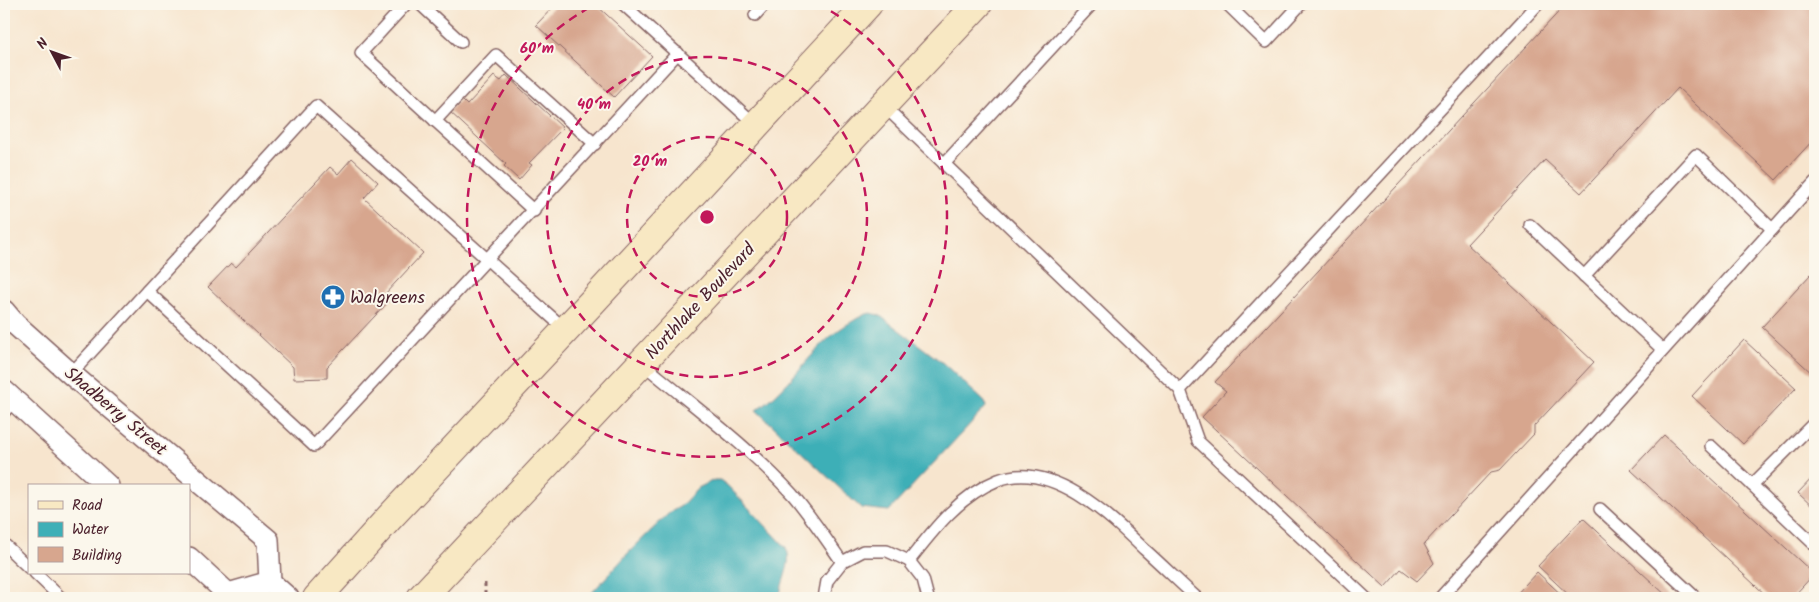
<svg xmlns="http://www.w3.org/2000/svg" width="1819" height="602" viewBox="0 0 1819 602" font-family="Kalam,sans-serif">
<style>
.water{fill:#3eafb7;stroke:#446771}
.building{fill:#d7a68e}
.lines{fill:none;stroke-linecap:round;stroke-linejoin:round}
.lane-casing{stroke:#876464;stroke-width:14}
.street-casing{stroke:#876464;stroke-width:24}
.secondary-casing{stroke:#876464;stroke-width:30}
.path{stroke:#876464;stroke-width:3;stroke-dasharray:4 4;stroke-linecap:butt}
.lane{stroke:#fff;stroke-width:11}
.street{stroke:#fff;stroke-width:21}
.secondary{stroke:#f8e8c3;stroke-width:28}
.ring{fill:none;stroke:#c2185b;stroke-width:2.5;stroke-dasharray:9 6}
.labels{text-anchor:middle;stroke-width:4;stroke-linejoin:round;paint-order:stroke}
.poi-label{font-size:18px;fill:#4a1f2b;stroke:#fbf7ec;text-anchor:start}
.street-label{font-size:18px;fill:#4a1f2b;stroke:#fbf7ec}
.centre{fill:#c2185b;stroke:#fbf7ec;stroke-width:2.5}
.ring-label{font-size:15px;text-anchor:middle;font-weight:bold;fill:#c2185b;stroke:#fbf7ec;stroke-width:4;stroke-linejoin:round;paint-order:stroke}
</style>
<rect width="100%" height="100%" fill="#fbf7ec"/>
<filter id="ink" filterUnits="userSpaceOnUse"><feTurbulence type="fractalNoise" baseFrequency=".02" numOctaves="2"/><feDisplacementMap in="SourceGraphic" scale="10" xChannelSelector="R" yChannelSelector="G"/><feConvolveMatrix kernelMatrix="1 2 1 2 8 2 1 2 1" color-interpolation-filters="sRGB"/></filter>
<filter id="wash" filterUnits="userSpaceOnUse"><feTurbulence type="fractalNoise" baseFrequency=".0096" numOctaves="4" result="noise"/><feDisplacementMap in="SourceGraphic" scale="20" xChannelSelector="R" yChannelSelector="G"/><feGaussianBlur stdDeviation="1.12" result="paint"/><feColorMatrix in="noise" values="0 0 0 0 0 0 0 0 0 0 0 0 0 0 0 0 0 1.4 0 .05"/><feComposite in="paint" operator="in"/></filter>
<g filter="url(#wash)">
<rect width="100%" height="100%" fill="#f7e5ce"/>
<!-- water -->
<g class="water">
<path d="M871,313L879,315L943,363L985,402L986,407L889,511L861,508L756,410C794,386 813,342 853,321C859,317 864,314 871,313Z"/>
<path d="M714,480H720L728,486L785,546C795,562 780,581 780,598H587L630,551L669,513L681,506L698,488Z"/>
</g>
<g id="blocks">
<!-- building -->
<g class="building">
<path d="M556,4H595L652,56L614,97L536,25Z"/>
<path d="M1566,4H1815V138L1776,180L1678,88L1581,193L1545,160L1467,244L1594,362L1534,426V434L1500,470L1491,472L1424,544L1434,563L1417,581L1401,569L1385,587L1202,417L1226,391L1215,382Z"/>
<path d="M506,75L563,128L529,163L532,165L519,180L504,166L506,164L449,111L461,99L467,105L494,76L501,81Z"/>
<path d="M352,158L378,182L364,198L423,253L384,295L390,300L327,367V378L294,379L293,367L208,287L231,263L236,267L330,167L338,174Z"/>
<path d="M1811,274L1815,278V376L1762,327Z"/>
<path d="M1744,340L1796,388L1743,444L1692,396Z"/>
<path d="M1664,435L1814,574L1792,598H1769L1631,470Z"/>
<path d="M1815,475V509L1798,493Z"/>
<path d="M1583,518L1669,598H1572L1538,566Z"/>
<path d="M1537,572L1565,598H1513Z"/>
</g>
</g>
</g>
<g filter="url(#ink)">
<use href="#blocks" fill-opacity="0" stroke="#876464" stroke-width="1"/>
<g class="lines">
<defs>
<g id="lane">
<path d="M406,4L361,53L534,211"/>
<path d="M420,4L461,42"/>
<path d="M623,4L756,125"/>
<path d="M1227,4L1266,42L1301,4"/>
<path d="M755,15L765,4"/>
<path d="M883,105L1180,390"/>
<path d="M435,121L496,55L595,144"/>
<path d="M944,164L1092,4"/>
<path d="M1530,225L1663,350"/>
<path d="M1584,276L1696,155L1772,229"/>
<path d="M147,291L314,446L678,53"/>
<path d="M642,363C692,405 747,445 792,494C810,515 826,539 842,562"/>
<path d="M71,374L316,106L566,330"/>
<path d="M4,412L13,401"/>
<path d="M1711,446L1815,545"/>
<path d="M1752,485L1815,422"/>
<path d="M1600,509L1696,598"/>
<path d="M4,544L29,568"/>
<path d="M909,561C933,530 960,495 998,480C1052,460 1109,515 1144,549C1162,565 1179,582 1197,598"/>
<path d="M35,573L61,598"/>
<path d="M824,598L827,581L842,562L863,551H887L909,561L923,579L928,598"/>
<path d="M1366,598L1198,441L1180,390L1538,4"/>
<path d="M1440,598L1815,182"/>
</g>
<g id="street">
<path d="M4,311L15,324L71,374L268,540L270,582L228,594L189,558"/>
<path d="M4,391L108,486"/>
<path d="M270,582L288,598"/>
</g>
<g id="secondary">
<path d="M317,598L390,517L593,301L868,4"/>
<path d="M421,598L978,4"/>
</g>
</defs>
<!-- lane casing -->
<use href="#lane" class="lane-casing"/>
<!-- street casing -->
<use href="#street" class="street-casing"/>
<!-- secondary casing -->
<use href="#secondary" class="secondary-casing"/>
<!-- path -->
<path class="path" d="M485,583V598"/>
<!-- lane -->
<use href="#lane" class="lane"/>
<!-- street -->
<use href="#street" class="street"/>
<!-- secondary -->
<use href="#secondary" class="secondary"/>
</g>
</g>
<!-- distance rings -->
<g class="ring">
<circle cx="707" cy="217" r="80"/>
<circle cx="707" cy="217" r="160"/>
<path d="M818 4A240 240 0 1 1 596 4"/>
</g>
<!-- icons -->
<defs>
<symbol id="pharmacy-disc" viewBox="-11 -11 22 22"><circle r="9.5" fill="#1f6fb2" stroke="#fbf7ec"/><path d="M-2-6h4v4h4v4h-4v4h-4v-4h-4v-4h4Z" fill="#fff"/></symbol>
</defs>
<g fill-rule="evenodd">
<use href="#pharmacy-disc" x="319" y="283" width="28" height="28"/>
</g>
<g class="labels">
<!-- poi labels -->
<g class="poi-label">
<text x="350" y="303">Walgreens</text>
</g>
<!-- street labels -->
<g class="street-label">
<text transform="translate(700 301) rotate(-47)" y="6">Northlake Boulevard</text>
<text transform="translate(116 411) rotate(40)" y="6">Shadberry Street</text>
</g>
</g>
<circle cx="707" cy="217" r="8" class="centre"/>
<g class="ring-label">
<text x="537" y="53">60 m</text>
<text x="594" y="109">40 m</text>
<text x="650" y="166">20 m</text>
</g>
<!-- margin -->
<rect width="1819" height="602" fill="none" stroke="#fbf7ec" stroke-width="20"/>
<!-- legend -->
<rect x="28" y="484" width="162" height="90" fill="#fbf7ec" stroke="#b4a19f"/>
<rect x="38" y="501" width="25" height="8" fill="#f8e8c3" stroke="#b4a19f"/>
<text x="72" y="510" font-size="15" fill="#4a1f2b">Road</text>
<rect x="38" y="522" width="25" height="15" fill="#3eafb7" stroke="#b4a19f"/>
<text x="72" y="534" font-size="15" fill="#4a1f2b">Water</text>
<rect x="38" y="547" width="25" height="15" fill="#d7a68e" stroke="#b4a19f"/>
<text x="72" y="560" font-size="15" fill="#4a1f2b">Building</text>
<!-- north arrow -->
<g transform="translate(52 52) rotate(311)" stroke="#fbf7ec" stroke-width="4" paint-order="stroke">
<path d="M0-4L9 19L0 12L-9 19Z" fill="#4a1f2b"/>
<text y="-8" font-size="14" font-weight="bold" text-anchor="middle" fill="#4a1f2b">N</text>
</g>
</svg>
